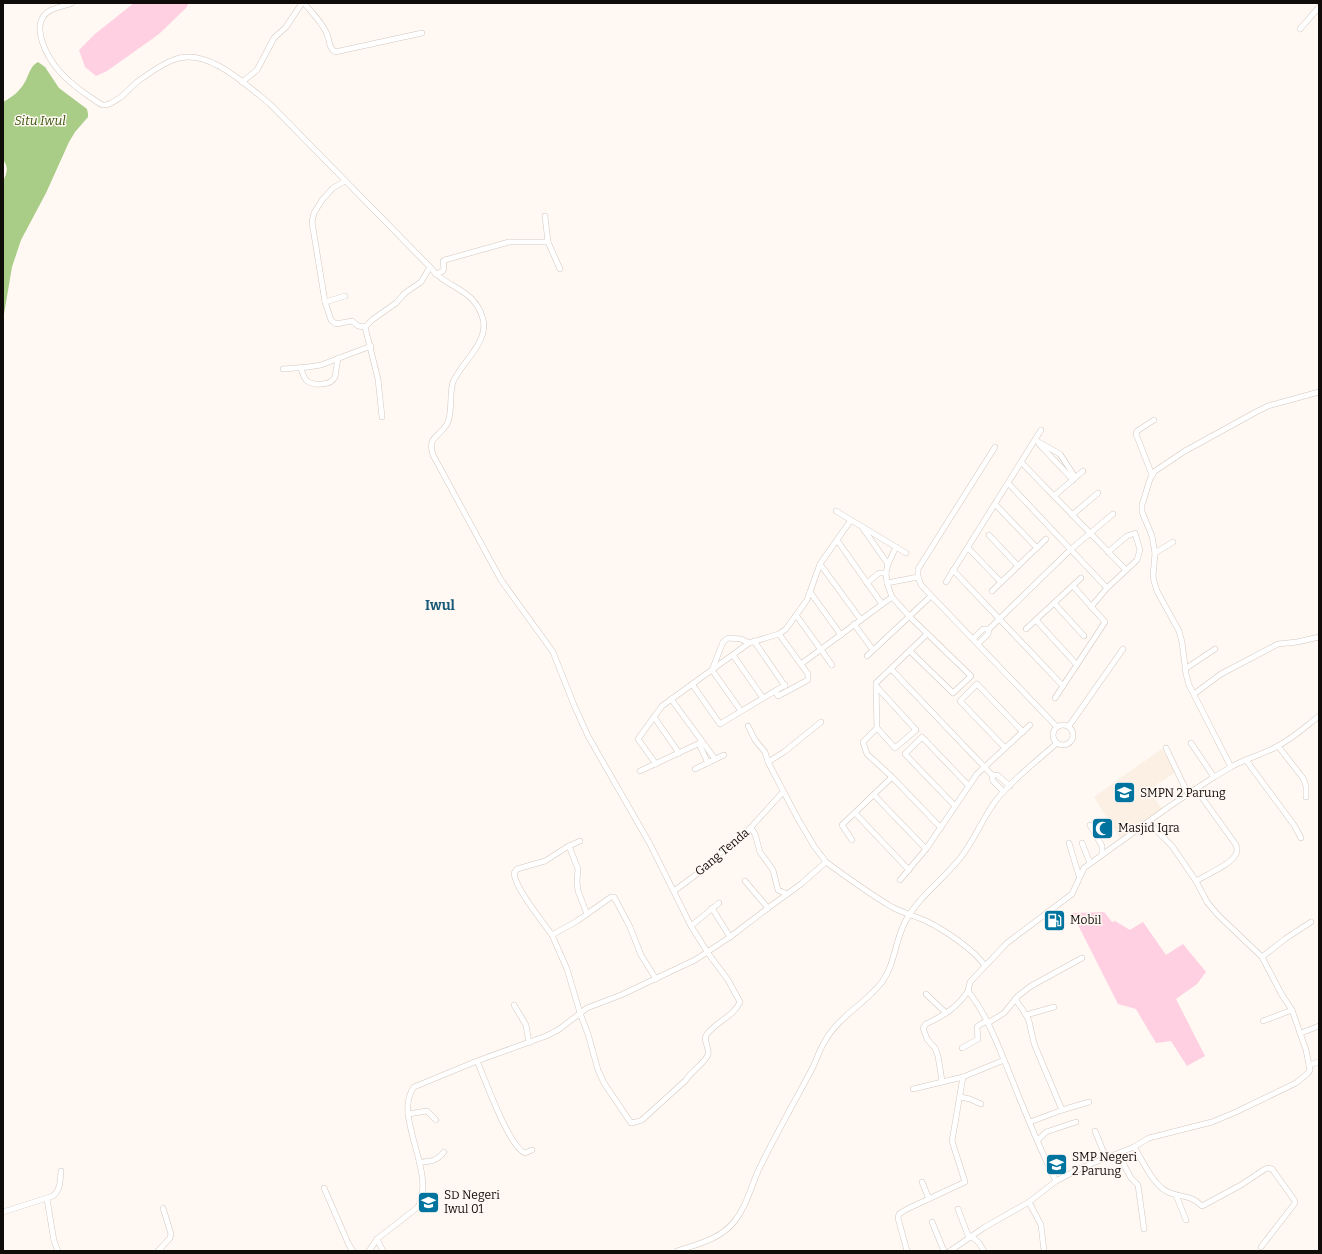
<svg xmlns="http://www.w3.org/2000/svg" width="1322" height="1254" viewBox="0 0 1322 1254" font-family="Bitter,serif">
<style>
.built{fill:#fcefe3}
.green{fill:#ffd0e2}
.water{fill:#a9cc87}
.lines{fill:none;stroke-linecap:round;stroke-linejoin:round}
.street-casing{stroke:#d2c8c0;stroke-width:6}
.street{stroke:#fff;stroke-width:5}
.labels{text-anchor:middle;stroke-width:3;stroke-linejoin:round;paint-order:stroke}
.poi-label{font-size:12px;fill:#0f0c09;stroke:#fff8f3;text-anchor:start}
.street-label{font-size:12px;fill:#0f0c09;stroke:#fff8f3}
.water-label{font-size:13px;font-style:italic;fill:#39570e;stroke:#fff8f3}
.quarter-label{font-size:14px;font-weight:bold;fill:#185a77;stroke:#fff8f3}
</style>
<rect width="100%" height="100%" fill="#fff8f3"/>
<!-- built -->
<path class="built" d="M1162,749L1176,772L1148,790L1162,809L1120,838L1094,797Z"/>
<!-- green -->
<g class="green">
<path d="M134,3H189L186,8L159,34L107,71L96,76L85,67L79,50L95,34Z"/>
<path d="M1104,912L1112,922L1115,921L1130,930L1143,922L1166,955L1183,944L1206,972L1197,984L1176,999L1205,1056L1187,1066L1171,1041L1156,1043L1136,1009L1118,1004L1072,913Z"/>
</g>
<!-- water -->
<path class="water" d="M38,62L45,67L59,88L87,109L88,114V117L75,132L69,142L46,193L21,240L12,267L3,320V181C7,173 9,167 3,160V102C13,97 21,90 26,80C29,74 31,65 38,62Z"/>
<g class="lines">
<defs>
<g id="street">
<path d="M72,3C63,7 48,8 43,17C38,25 40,33 42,41C50,66 68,82 90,97C94,99 99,104 103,105C109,106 116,100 121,97C127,92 131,87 137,82C148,74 160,65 173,60C207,46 246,85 270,104L430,267C446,289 475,288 483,319C489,342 461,363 453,382C449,393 453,414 447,424C439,438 427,436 433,455L501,580L553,652L574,705L588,736L650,844L691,926L708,953L728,980L740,1002C734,1016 716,1022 707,1034C702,1041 710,1047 708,1055C703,1065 691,1071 686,1080L642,1120L636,1122L631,1123L604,1083L598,1070L588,1034L580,1013L567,969L552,935L577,921L611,897H614L630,927L641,955L656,979"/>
<path d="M304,3C311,12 321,21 326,32C330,38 328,48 335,52L422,33"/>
<path d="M1300,29L1319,7"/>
<path d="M242,82L257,70L274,38L286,27L302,3"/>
<path d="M345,181L333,188L322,200L314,213L312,222L325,302L331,320L336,324L352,321L358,326L365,327"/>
<path d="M545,216L548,242L560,269"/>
<path d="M435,274L443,271L444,268L443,261L445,260L509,242H548"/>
<path d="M325,302L345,296"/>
<path d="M301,368C302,372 303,376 306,380C312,386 331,386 335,377L338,358"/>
<path d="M283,369L308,367L321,365L371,346"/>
<path d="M382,417L378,379L365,327L372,320L396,303L405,293L421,282L430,267"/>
<path d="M1035,440L1060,454L1075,477"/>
<path d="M1039,444L1073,480"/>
<path d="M995,447L918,569V577L921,585L1057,727"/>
<path d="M1021,462L1126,570"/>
<path d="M1152,475L1136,434L1137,431L1154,420"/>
<path d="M1008,483L1107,588"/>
<path d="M1054,496L1083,471"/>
<path d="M995,504L1037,548"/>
<path d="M836,511L906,553"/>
<path d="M1072,515L1098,493"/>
<path d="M862,527L888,564"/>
<path d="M989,535L1018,566"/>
<path d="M837,540L882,604"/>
<path d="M896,547L888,564L886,573L887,583L892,597L910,617L971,676L953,693L910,651"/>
<path d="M968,548L1001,582"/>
<path d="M1155,553L1173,542"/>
<path d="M820,564L861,620"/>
<path d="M953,570L1063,686"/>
<path d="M946,582L1041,430"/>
<path d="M867,583L879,573H886"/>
<path d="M887,583L918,577"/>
<path d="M992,591L1046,539"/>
<path d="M810,592L841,635"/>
<path d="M1054,603L1084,636"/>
<path d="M1091,607L1107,588L1137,560L1140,550L1135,533L1127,536L1108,552"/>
<path d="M796,615L832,665"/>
<path d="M1036,620L1077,665"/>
<path d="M854,624L873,650"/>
<path d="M1026,629L1081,578"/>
<path d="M973,639L983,629H989"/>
<path d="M754,641L785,686"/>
<path d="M978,644L988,634L989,629L1070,550L1113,514"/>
<path d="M733,655L763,698"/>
<path d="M867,656L931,596"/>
<path d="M801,664L892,597"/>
<path d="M891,669L992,775L993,781L1004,792"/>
<path d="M1185,669L1215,649"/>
<path d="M692,684L720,724L785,685"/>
<path d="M876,686L916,730L895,748L877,728L876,686V683L927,634"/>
<path d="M775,691L778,696L808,680V674L779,634"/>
<path d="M1194,694L1221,674L1278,644L1297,642L1319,637"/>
<path d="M1055,698L1105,622L1073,586"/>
<path d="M671,699L715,759"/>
<path d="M741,711L712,670L723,642L728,638L741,639L749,643"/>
<path d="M654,717L679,753"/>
<circle cx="1063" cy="735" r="10"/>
<path d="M748,726L755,740L765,752L768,762L798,819L814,846L826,862"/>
<path d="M1069,726L1123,649"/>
<path d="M877,728L863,742L867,754L892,777L941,828"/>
<path d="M1191,743L1214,777"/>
<path d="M699,744L708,763"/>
<path d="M1278,746L1303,778L1306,786V797"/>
<path d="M1005,748L960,701L977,684L1023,732"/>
<path d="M1166,748L1188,794"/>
<path d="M1246,760L1294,825L1301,838"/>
<path d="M768,762L784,752L821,722"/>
<path d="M656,764L638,739L662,706L749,643L779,634L786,629L807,600L820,564L851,520"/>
<path d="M1231,767C1245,759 1261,755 1276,747C1292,739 1305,727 1319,716"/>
<path d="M695,769L724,755"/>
<path d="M640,771L702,742"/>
<path d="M992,775H997L1010,786"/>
<path d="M1196,789L1236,845C1237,848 1238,851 1236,854C1232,864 1206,875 1196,881"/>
<path d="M874,795L926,849"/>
<path d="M955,806L905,754L922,737L968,785"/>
<path d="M855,813L909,870"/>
<path d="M1090,825L1102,846V854"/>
<path d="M751,828L755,834L760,852L773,870L778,890L787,894"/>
<path d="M852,840L842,825L892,777"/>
<path d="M1069,843L1079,876"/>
<path d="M1082,843L1090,863"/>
<path d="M569,846L578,869L577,881L578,891L587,914"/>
<path d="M900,880L926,849L977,774L1030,725"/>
<path d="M745,881L768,908"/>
<path d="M674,891L709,865L718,854L730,847L743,836L783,792"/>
<path d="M712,908L730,937"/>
<path d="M691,926L719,903"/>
<path d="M552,935C542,921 515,888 514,873L517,869L545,861L567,847L580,841"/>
<path d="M1262,957L1285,939L1311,922"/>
<path d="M926,994L946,1013"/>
<path d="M1015,999C1020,1006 1026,1013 1029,1021C1031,1029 1032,1037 1035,1046L1062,1110L1089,1102"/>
<path d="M514,1005L526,1025L529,1043"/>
<path d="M1026,1015L1054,1007"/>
<path d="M1263,1021L1292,1010"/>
<path d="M988,1023L1004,1013L1018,996L1031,986L1082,958"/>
<path d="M1301,1033L1319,1026"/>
<path d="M962,1048L978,1039L977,1027L979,1025L987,1021"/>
<path d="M477,1061C485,1079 509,1147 525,1153L532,1150"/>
<path d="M1309,1065L1319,1062"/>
<path d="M942,1081L938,1056L935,1048L927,1039L923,1028L926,1024C943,1016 958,1007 968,991"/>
<path d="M913,1089L963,1077L1004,1060"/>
<path d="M960,1097L970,1099L981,1104"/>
<path d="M408,1114L427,1111L436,1120"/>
<path d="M1030,1122L1062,1110"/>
<path d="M1095,1131L1106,1158"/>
<path d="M1038,1140L1046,1132L1076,1122"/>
<path d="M1134,1147C1143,1161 1153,1185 1168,1192C1181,1198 1190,1194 1202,1206L1241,1185L1265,1169L1268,1168L1272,1169L1295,1201V1203L1261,1247"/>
<path d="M1121,1153L1125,1167L1131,1178L1138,1185L1144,1229"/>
<path d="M419,1162C430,1162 437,1161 444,1152"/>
<path d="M1056,1181L1083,1167L1134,1147L1149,1138L1212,1122L1236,1112L1296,1083L1308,1073L1310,1070L1306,1050L1292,1010L1282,995L1262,957L1218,915L1207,902L1196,881L1172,846L1148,822"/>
<path d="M922,1182L929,1199"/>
<path d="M324,1188L349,1245L353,1251"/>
<path d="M1176,1195L1186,1220"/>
<path d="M47,1199L54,1241L58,1251"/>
<path d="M1029,1202L1041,1225L1044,1251"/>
<path d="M958,1209L969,1238"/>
<path d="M3,1212L53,1196C61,1189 60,1181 61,1171"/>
<path d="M932,1222L944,1251"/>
<path d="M971,1236L979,1243L984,1251"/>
<path d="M377,1239L383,1251"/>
<path d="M158,1251L170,1238L171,1234L163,1208"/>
<path d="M369,1251L377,1239L418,1207C437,1172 392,1116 414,1087L477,1061L546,1036L558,1030L587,1008L621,995L695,960L730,937L768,908L801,884L826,862C848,878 868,893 892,907C903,913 915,916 926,921C943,929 975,950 985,966"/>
<path d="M677,1251C698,1244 720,1239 734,1222C747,1206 751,1186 759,1169C776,1134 795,1101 813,1067C817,1058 820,1049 825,1041C839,1016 865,1004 882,982C895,964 895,941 905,922C918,897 944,879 961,857C975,839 983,817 997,799C1013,779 1038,760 1057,743"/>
<path d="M907,1251L898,1218L899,1214L907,1209L965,1182L952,1141L963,1077"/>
<path d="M950,1251L985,1227L1029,1202L1056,1181C1038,1146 1024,1109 1009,1072C997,1043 987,1015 968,991L970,982L1007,943L1072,894L1084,868L1170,806L1214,777L1231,767L1189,685L1186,674L1182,642L1179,631L1157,591L1154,581L1153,576L1155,553L1152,536L1142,512V505L1150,479L1155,471L1185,451L1256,412L1268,406L1319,392"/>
</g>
</defs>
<!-- street casing -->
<use href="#street" class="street-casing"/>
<!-- street -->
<use href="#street" class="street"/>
</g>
<!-- icons -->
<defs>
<symbol id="school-square" viewBox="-11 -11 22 22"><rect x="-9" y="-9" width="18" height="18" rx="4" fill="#00749e" stroke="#fff8f3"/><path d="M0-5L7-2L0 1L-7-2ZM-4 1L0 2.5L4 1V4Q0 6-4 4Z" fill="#fff"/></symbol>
<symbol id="mosque-square" viewBox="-11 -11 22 22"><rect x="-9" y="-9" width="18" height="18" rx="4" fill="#00749e" stroke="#fff8f3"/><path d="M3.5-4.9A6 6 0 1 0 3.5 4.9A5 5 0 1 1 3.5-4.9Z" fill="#fff"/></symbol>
<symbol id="fuel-square" viewBox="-11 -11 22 22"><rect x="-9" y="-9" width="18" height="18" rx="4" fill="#00749e" stroke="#fff8f3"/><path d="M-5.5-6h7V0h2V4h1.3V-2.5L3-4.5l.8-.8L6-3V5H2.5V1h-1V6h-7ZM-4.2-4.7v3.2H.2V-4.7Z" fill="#fff"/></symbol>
</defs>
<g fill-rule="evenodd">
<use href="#school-square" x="1112" y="780" width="25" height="25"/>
<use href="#mosque-square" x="1090" y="816" width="25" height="25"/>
<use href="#fuel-square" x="1042" y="908" width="25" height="25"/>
<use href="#school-square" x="1044" y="1152" width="25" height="25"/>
<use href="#school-square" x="416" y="1190" width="25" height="25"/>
</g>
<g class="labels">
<!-- poi labels -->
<g class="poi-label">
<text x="1140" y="797">SMPN 2 Parung</text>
<text x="1118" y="832">Masjid Iqra</text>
<text x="1070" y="924">Mobil</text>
<text x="1072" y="1161">SMP Negeri<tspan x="1072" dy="14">2 Parung</tspan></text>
<text x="444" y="1199">SD Negeri<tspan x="444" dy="14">Iwul 01</tspan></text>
</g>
<!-- street labels -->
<g class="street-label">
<text transform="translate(722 852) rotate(-40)" y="4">Gang Tenda</text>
</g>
<!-- water labels -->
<g class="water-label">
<text x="40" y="125">Situ Iwul</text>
</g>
<!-- quarter labels -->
<g class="quarter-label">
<text x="440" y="610">Iwul</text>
</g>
</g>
<!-- border -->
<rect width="1322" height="1254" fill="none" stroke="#0f0c09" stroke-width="8"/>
</svg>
